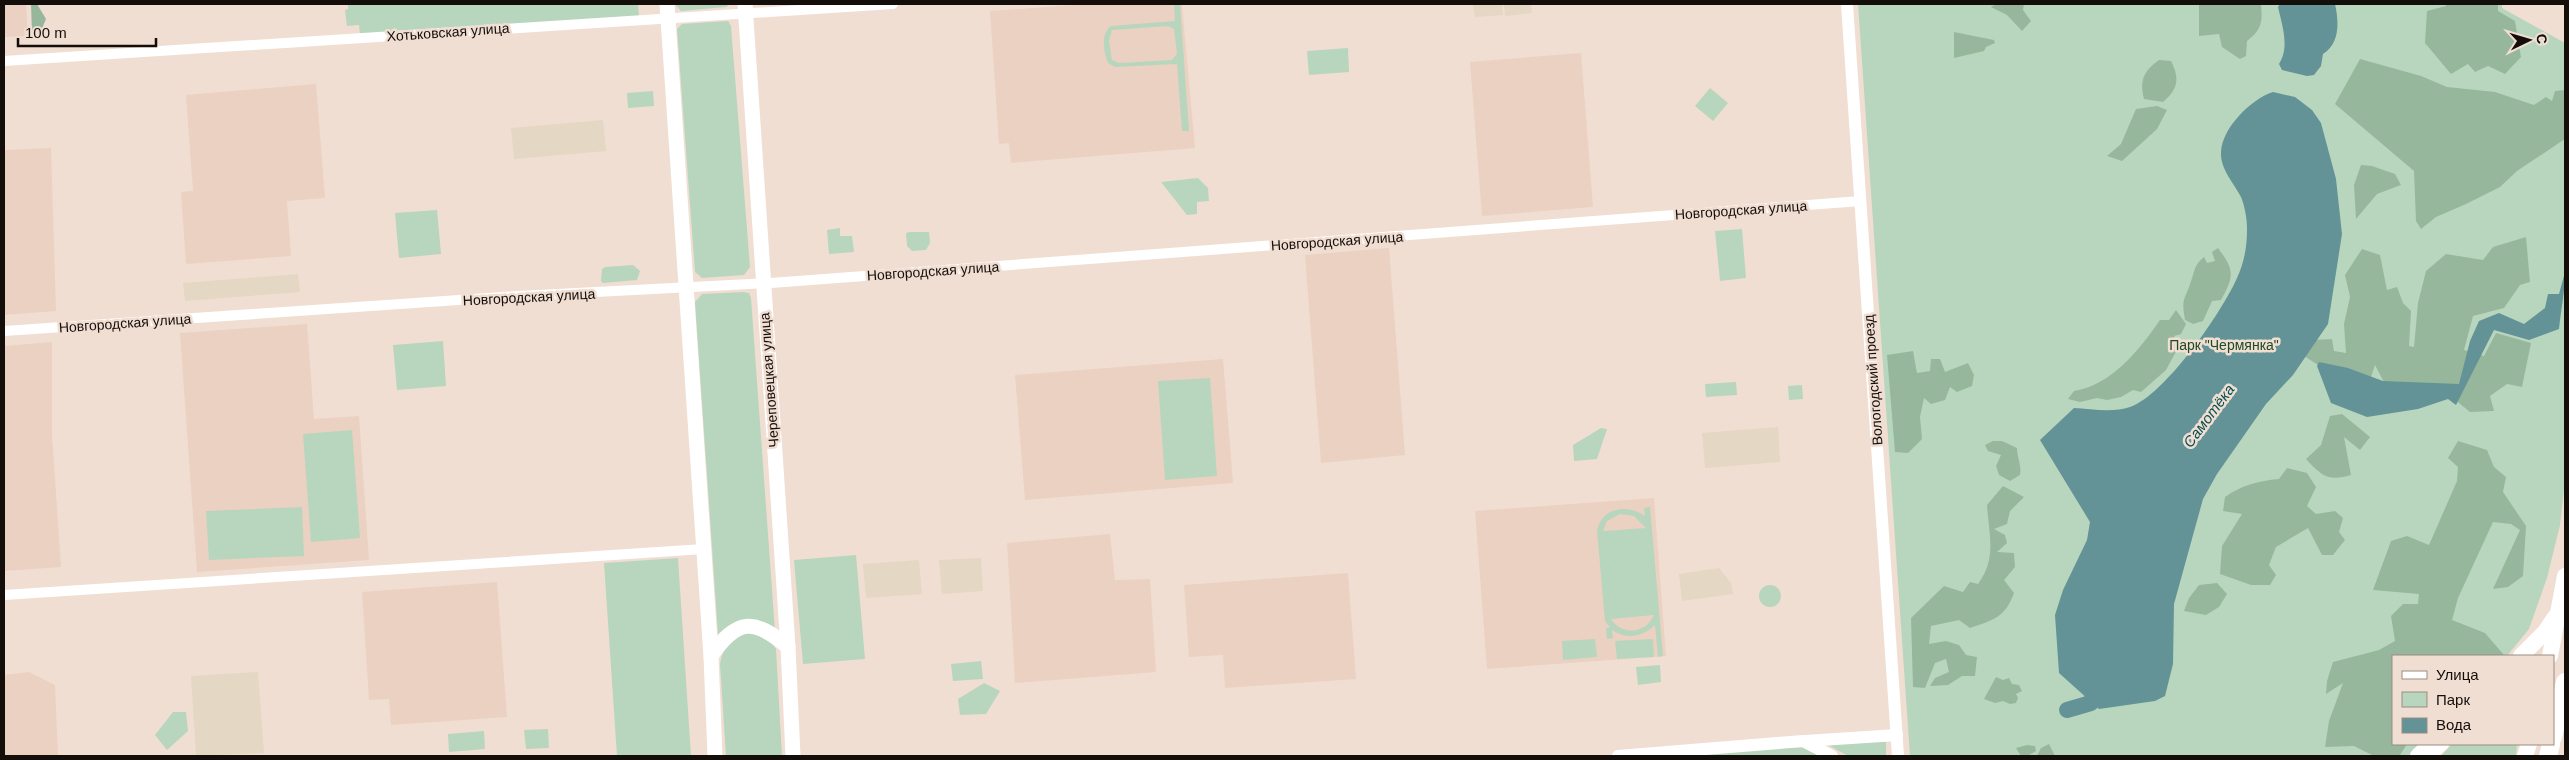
<svg xmlns="http://www.w3.org/2000/svg" width="2569" height="760" viewBox="0 0 2569 760" font-family="Helvetica,sans-serif">
<style>
.industrial{fill:#e4d7c3}
.built{fill:#ebd1c1}
.green{fill:#b8d6bd;fill-rule:evenodd}
.forest{fill:#97b79c}
.water{fill:#639396}
.lines{fill:none;stroke-linecap:round;stroke-linejoin:round}
.river{stroke:#639396;stroke-width:16}
.minor{stroke:#fff;stroke-width:10}
.tertiary{stroke:#fff;stroke-width:12}
.secondary{stroke:#fff;stroke-width:15}
.primary{stroke:#fff;stroke-width:16}
.trunk{stroke:#fff;stroke-width:18}
.labels{text-anchor:middle;stroke-width:5;stroke-linejoin:round;paint-order:stroke}
.street-label{font-size:14px;fill:#140e0a;stroke:#f1ded2}
.park-label{font-size:14px;fill:#194b27;stroke:#f1ded2}
.water-label{font-size:15px;font-style:italic;fill:#044f53;stroke:#f1ded2}
</style>
<rect width="100%" height="100%" fill="#f1ded2"/>
<!-- industrial -->
<g class="industrial">
<path d="M1473,4H1502L1503,15L1475,17Z"/>
<path d="M1504,4H1531L1532,13L1505,16Z"/>
<path d="M603,120L606,151L514,159L511,128Z"/>
<path d="M298,274L300,292L185,301L183,283Z"/>
<path d="M1778,427L1780,462L1705,468L1702,433Z"/>
<path d="M981,558L983,591L942,594L939,560Z"/>
<path d="M919,560L922,594L866,598L863,564Z"/>
<path d="M1719,568L1731,583L1733,594L1682,601L1679,574Z"/>
<path d="M258,672L264,753L196,756L191,676Z"/>
</g>
<!-- built -->
<g class="built">
<path d="M4,4H26L28,36L4,37Z"/>
<path d="M1088,4H1182L1195,148L1011,163L1009,143L999,144L990,11Z"/>
<path d="M1581,53L1593,207L1482,216L1470,62Z"/>
<path d="M316,84L325,198L287,201L291,256L186,264L181,192L193,191L186,95Z"/>
<path d="M51,148L56,311L4,315V150Z"/>
<path d="M1389,248L1405,455L1321,463L1305,255Z"/>
<path d="M307,324L314,419L359,416L369,560L197,572L180,333Z"/>
<path d="M52,342V435L61,567L4,571V346Z"/>
<path d="M1223,359L1233,483L1025,500L1015,375Z"/>
<path d="M1654,498L1666,656L1487,669L1475,511Z"/>
<path d="M1110,534L1115,580L1150,579L1156,672L1015,683L1007,543Z"/>
<path d="M1348,573L1356,679L1225,688L1223,655L1189,657L1184,585Z"/>
<path d="M497,582L507,717L391,725L389,699L369,700L362,592Z"/>
<path d="M29,672L55,685L58,756H4V675Z"/>
</g>
<!-- green -->
<g class="green">
<path d="M348,4H638L639,16L360,34L359,25L347,26L345,10L348,9Z"/>
<path d="M675,4H730L726,7L681,11Z"/>
<path d="M1174,4H1180L1189,131H1182L1177,64L1115,67L1108,63C1104,52 1100,34 1111,26L1175,21ZM1168,26L1174,29L1177,54L1172,60L1119,63L1112,60L1109,41L1112,30Z"/>
<path d="M1858,4H2502V8L2565,43V481L2560,525L2547,578L2529,629L2507,656H2393V744H2425L2411,756H1910Z"/>
<path d="M728,21L731,26L750,267L744,275L702,278L695,272L677,29L682,24Z"/>
<path d="M1348,48L1349,72L1309,75L1307,51Z"/>
<path d="M1710,88L1728,103L1713,121L1695,106Z"/>
<path d="M653,91L654,106L628,108L627,93Z"/>
<path d="M1198,178L1208,188L1209,201L1197,202V214L1187,215L1161,182Z"/>
<path d="M437,210L441,254L399,258L395,213Z"/>
<path d="M840,228V236H852L854,252L829,254L827,230Z"/>
<path d="M1742,229L1746,278L1720,281L1715,231Z"/>
<path d="M910,232H929L930,243L926,250L912,251L907,246L906,233Z"/>
<path d="M633,265L640,271L637,280L603,283L601,281L602,269L605,267Z"/>
<path d="M743,292L749,293L751,298L775,631L727,627L718,634L695,302L702,294Z"/>
<path d="M443,341L446,386L397,390L393,345Z"/>
<path d="M1210,378L1217,476L1165,480L1158,381Z"/>
<path d="M1736,382L1737,395L1706,397L1705,384Z"/>
<path d="M1802,385L1803,399L1789,400L1788,386Z"/>
<path d="M1601,428L1607,429L1597,459L1574,461L1573,445Z"/>
<path d="M352,430L360,538L311,542L303,434Z"/>
<path d="M302,507L304,556L209,560L206,511Z"/>
<path d="M1650,507L1663,656L1658,657L1655,625C1642,637 1627,640 1612,630L1613,638L1607,639L1606,628L1610,627L1605,621L1597,531C1601,508 1627,503 1645,516L1644,508ZM1620,514L1634,516L1646,528L1603,531L1607,521ZM1654,615C1646,634 1622,636 1611,619Z"/>
<path d="M856,555L865,659L803,664L794,560Z"/>
<path d="M678,558L691,756H617L604,563Z"/>
<circle cx="1770" cy="596" r="11"/>
<path d="M750,632L769,639L776,649L782,756H726L720,664C724,643 731,638 750,632Z"/>
<path d="M1595,639L1597,657L1563,660L1562,641Z"/>
<path d="M1653,639L1654,657L1617,659L1615,641Z"/>
<path d="M981,661L983,679L953,681L951,664Z"/>
<path d="M1660,665L1661,682L1638,685L1636,667Z"/>
<path d="M984,683L1000,691L986,714L960,715L958,699Z"/>
<path d="M173,712H186L188,731L167,750L155,735Z"/>
<path d="M548,729L549,748L526,749L524,730Z"/>
<path d="M484,731L485,749L449,752L448,734Z"/>
<path d="M1886,741V756H1848L1828,745Z"/>
<path d="M2452,744H2517L2516,756H2441Z"/>
<path d="M1802,747L1820,756H1667Z"/>
</g>
<!-- forest -->
<g class="forest">
<path d="M31,4H37L46,19L41,31L32,34Z"/>
<path d="M1996,4H2024L2023,10L2031,21L2022,31L2007,15L1991,7Z"/>
<path d="M2199,4L2261,5C2263,23 2261,30 2247,41L2246,56L2240,59L2222,47L2219,34L2199,36Z"/>
<path d="M2446,4H2498V11L2515,21L2521,57L2505,74L2488,66L2475,72L2468,64L2451,74L2425,43L2427,11L2446,6Z"/>
<path d="M1954,32L1994,40L1995,43L1986,47L1984,51L1954,58Z"/>
<path d="M2360,59L2421,76L2447,87L2495,92L2534,105L2546,97L2552,101L2555,91L2565,90V139L2517,171L2500,187L2466,204L2436,217L2421,229L2416,221L2414,171L2335,104Z"/>
<path d="M2159,60L2171,61C2180,79 2178,89 2163,102L2144,99C2139,80 2144,71 2159,60Z"/>
<path d="M2157,106L2167,110L2157,129L2122,161L2107,156L2121,144L2136,109Z"/>
<path d="M2361,165L2372,166L2395,174L2401,185L2377,194L2356,219L2354,185Z"/>
<path d="M2526,237L2530,282L2520,285L2504,308L2473,316L2464,350L2484,356L2496,333L2531,343L2522,387L2507,384L2490,396L2494,411L2470,412L2453,398L2386,386L2375,365L2370,380L2326,370L2304,356L2312,340L2332,339L2334,351L2346,353L2344,324L2350,297L2345,275L2362,249L2380,255L2387,290L2397,287L2403,303L2411,311L2409,346L2414,347L2418,303L2426,271L2446,254L2483,260L2493,247Z"/>
<path d="M2218,248C2235,270 2234,277 2221,300L2212,301L2203,321L2193,324L2185,320C2181,297 2185,301 2191,281C2195,270 2194,265 2204,257L2207,263L2215,261L2212,252Z"/>
<path d="M2176,310L2186,324L2181,334L2174,336L2179,346L2166,370L2141,392L2133,390L2121,397L2107,400L2097,398L2080,402L2068,399L2074,391C2112,385 2139,350 2160,320H2169Z"/>
<path d="M1913,351L1917,373L1930,371L1931,359H1940L1945,372L1968,363L1974,375L1972,386L1957,392L1950,387L1945,400L1931,404L1924,398L1920,417L1922,439L1908,453L1895,452L1887,355Z"/>
<path d="M2342,414L2370,437L2360,450L2344,437L2351,475C2327,482 2321,475 2306,459L2321,445L2330,416Z"/>
<path d="M1993,441H2002L2017,448C2017,457 2022,466 2020,475L2010,481L1999,475L1996,466L2001,455L1988,451L1985,445Z"/>
<path d="M2458,441L2487,450L2494,467L2506,477L2503,492L2526,526L2523,576L2508,587L2493,589L2520,530L2511,524L2493,522L2458,598L2452,620L2485,633L2504,655L2393,656V744H2407L2400,755L2374,756L2354,746L2325,747L2329,721L2343,683L2326,694L2327,681L2333,662L2379,650L2395,641L2391,616L2403,604H2418L2419,594L2373,590L2391,541L2407,536L2429,545L2457,481L2458,467L2448,458Z"/>
<path d="M2287,468L2307,473L2316,487L2307,506L2316,514L2335,511L2343,518L2339,532L2345,540L2333,555H2322L2308,528L2276,547L2269,565L2276,575L2270,585H2251L2220,574L2222,546L2242,514L2223,511L2225,497C2242,485 2258,481 2279,479Z"/>
<path d="M2003,486L2024,497L2010,511L2007,524L1994,529L2005,535L2007,543L1997,552L2014,553L2015,567L2004,580L2014,593C2005,618 1993,620 1970,628L1959,620L1931,626L1929,644L1946,641L1959,645L1966,655L1977,657L1975,676H1962L1948,685L1930,686L1935,678L1949,672L1946,659L1935,663L1925,688L1913,687L1911,618L1944,586L1963,592L1970,582L1978,584C1997,558 1989,536 1987,505Z"/>
<path d="M2217,583L2227,594L2219,607L2206,615L2184,611L2189,598L2199,585Z"/>
<path d="M1996,677L2003,680L2009,678L2012,684L2019,685L2022,691L2016,694L2018,698L2016,703L2010,704L2003,701L1995,703L1984,699Z"/>
<path d="M2049,744L2055,756H2037L2041,748Z"/>
<path d="M2027,745L2035,746L2036,751L2029,755L2021,756L2016,748Z"/>
</g>
<!-- water -->
<g class="water">
<path d="M2280,4H2335C2339,22 2340,43 2323,54L2321,66L2314,75L2307,76L2282,70L2279,64C2290,47 2282,25 2278,7Z"/>
<path d="M2273,92L2295,97L2312,110L2321,123L2336,179L2342,234L2328,324L2293,375L2266,404L2217,474L2203,499L2174,604L2173,664L2165,696L2155,701L2099,709L2059,673L2055,615L2063,590L2087,540L2090,522L2040,440L2074,408C2091,409 2113,413 2130,407C2165,395 2222,312 2237,278C2244,263 2247,247 2247,230C2247,219 2245,207 2241,197C2234,183 2220,169 2221,152C2222,128 2251,99 2273,92Z"/>
<path d="M2565,272C2565,292 2561,309 2559,329L2529,340L2494,330L2456,405L2448,399L2418,409L2367,417L2331,403L2317,366L2319,362L2348,368L2383,381L2459,384L2470,341L2479,321L2499,313L2524,324L2545,308L2548,294H2559Z"/>
</g>
<g class="lines">
<!-- river -->
<path class="river" d="M2067,710L2091,703L2097,681"/>
<!-- minor -->
<g class="minor">
<path d="M4,61L893,4"/>
<path d="M4,331L519,296L771,283L1861,201"/>
<path d="M4,595L704,549"/>
</g>
<!-- tertiary -->
<g class="tertiary">
<path d="M1847,4L1898,756"/>
<path d="M1805,741L1897,735"/>
<path d="M1618,756L1803,741L1832,756"/>
<path d="M2430,756L2443,744"/>
</g>
<!-- secondary -->
<g class="secondary">
<path d="M667,4L711,656L715,756"/>
<path d="M745,4L788,647L793,756"/>
<path d="M711,656C737,619 753,617 788,647"/>
</g>
<!-- primary -->
<g class="primary">
<path d="M2521,656L2545,632L2555,617"/>
<path d="M2550,656L2565,576"/>
<path d="M2418,756L2431,744"/>
<path d="M2525,756L2529,744"/>
</g>
<!-- trunk -->
<g class="trunk">
<path d="M2553,737L2565,682"/>
<path d="M2548,756L2551,744"/>
</g>
</g>
<g class="labels">
<!-- street labels -->
<g class="street-label">
<text transform="translate(448 32) rotate(-4)" y="5">Хотьковская улица</text>
<text transform="translate(1741 210) rotate(-4)" y="5">Новгородская улица</text>
<text transform="translate(1337 241) rotate(-4)" y="5">Новгородская улица</text>
<text transform="translate(933 271) rotate(-4)" y="5">Новгородская улица</text>
<text transform="translate(529 297) rotate(-3)" y="5">Новгородская улица</text>
<text transform="translate(125 323) rotate(-4)" y="5">Новгородская улица</text>
<text transform="translate(769 380) rotate(-94)" y="5">Череповецкая улица</text>
<text transform="translate(1873 380) rotate(-94)" y="5">Вологодский проезд</text>
</g>
<!-- park labels -->
<g class="park-label">
<text x="2224" y="350">Парк "Чермянка"</text>
</g>
<!-- water labels -->
<g class="water-label">
<text transform="translate(2209 416) rotate(-53)" y="5">Самотёка</text>
</g>
</g>
<!-- border -->
<rect width="2569" height="760" fill="none" stroke="#140e0a" stroke-width="10"/>
<!-- legend -->
<rect x="2392" y="655" width="162" height="90" fill="#f1ded2" stroke="#998b82"/>
<rect x="2402" y="671" width="25" height="8" fill="#ffffff" stroke="#998b82"/>
<text x="2436" y="680" font-size="15" fill="#140e0a">Улица</text>
<rect x="2402" y="692" width="25" height="15" fill="#b8d6bd" stroke="#998b82"/>
<text x="2436" y="705" font-size="15" fill="#140e0a">Парк</text>
<rect x="2402" y="718" width="25" height="15" fill="#639396" stroke="#998b82"/>
<text x="2436" y="730" font-size="15" fill="#140e0a">Вода</text>
<!-- north arrow -->
<g transform="translate(2529 40) rotate(85)" stroke="#f1ded2" stroke-width="4" paint-order="stroke">
<path d="M0-4L9 19L0 12L-9 19Z" fill="#140e0a"/>
<text y="-8" font-size="14" font-weight="bold" text-anchor="middle" fill="#140e0a">С</text>
</g>
<!-- scale -->
<path d="M18 38v8h138v-8" fill="none" stroke="#140e0a" stroke-width="2.5"/>
<text x="25" y="38" font-size="15" fill="#140e0a" stroke="#f1ded2" stroke-width="4" paint-order="stroke">100 m</text>
</svg>
